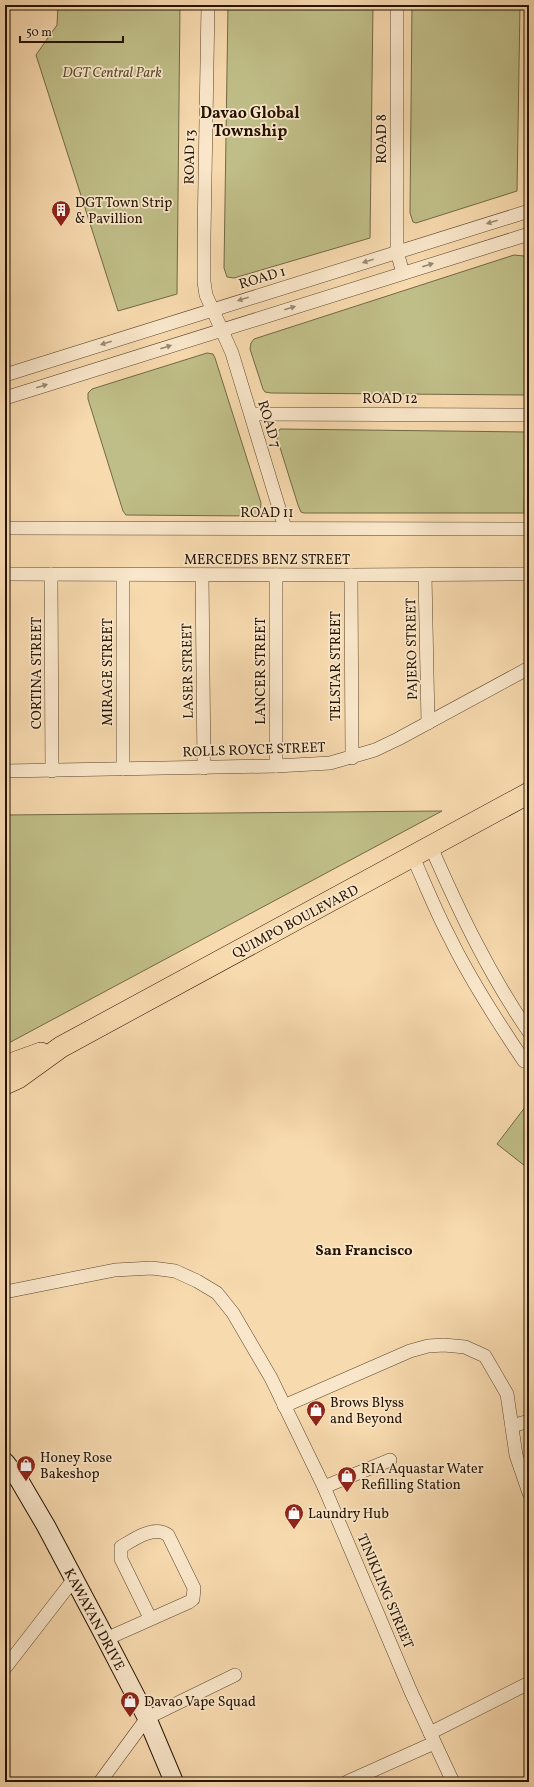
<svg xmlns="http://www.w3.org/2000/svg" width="534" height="1787" viewBox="0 0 534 1787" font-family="Vollkorn,serif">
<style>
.green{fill:#c0be88;stroke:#726844}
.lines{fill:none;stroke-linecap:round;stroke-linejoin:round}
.street-casing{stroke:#5a452c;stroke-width:14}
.secondary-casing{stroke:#251300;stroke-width:20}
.primary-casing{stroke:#251300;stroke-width:22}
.street{stroke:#fae7cb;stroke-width:13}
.secondary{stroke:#fae7cb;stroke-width:18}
.primary{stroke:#f8daaf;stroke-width:21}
.oneway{fill:#9a8870}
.labels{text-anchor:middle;stroke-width:3.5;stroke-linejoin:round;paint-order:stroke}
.park-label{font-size:14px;font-style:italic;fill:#5b4f30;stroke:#fae7cb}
.street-label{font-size:14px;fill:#251300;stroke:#fae7cb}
.poi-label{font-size:14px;fill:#251300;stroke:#fae7cb;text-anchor:start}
.neighbourhood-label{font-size:15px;font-weight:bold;fill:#251300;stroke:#fae7cb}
.quarter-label{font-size:16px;font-weight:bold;fill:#251300;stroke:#fae7cb}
</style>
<rect width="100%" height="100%" fill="#f8daaf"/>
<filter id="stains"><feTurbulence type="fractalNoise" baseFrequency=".005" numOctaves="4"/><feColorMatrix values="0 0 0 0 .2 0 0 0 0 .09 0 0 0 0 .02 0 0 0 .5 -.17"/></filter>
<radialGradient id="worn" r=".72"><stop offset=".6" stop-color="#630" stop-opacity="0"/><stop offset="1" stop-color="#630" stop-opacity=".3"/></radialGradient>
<!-- green -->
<g class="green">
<path d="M58,5H180L177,294L118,311L36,55L57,25Z"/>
<path d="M228,5H373L370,238L234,278L227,277L224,268Z"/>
<path d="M412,5H520L517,191L416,223L413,222L410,213Z"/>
<path d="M514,255L524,256L528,264L526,395L271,393L265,392L263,389L250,349L251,343L254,339Z"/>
<path d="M207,353L213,354L215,358L261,503L260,513L254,516L126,515L123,511L88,399V393L92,389Z"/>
<path d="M280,429L526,432L524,513H304L301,512L298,505L277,438V434Z"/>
<path d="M442,811L5,1045V815Z"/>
<path d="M529,1102V1161L525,1166L497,1144Z"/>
</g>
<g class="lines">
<defs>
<g id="street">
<path d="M208,5L204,236V282L206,295L232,353L285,528"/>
<path d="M397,5V252L403,273"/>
<path d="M5,375L529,211"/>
<path d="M5,398L529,234"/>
<path d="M251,414L529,415"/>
<path d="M5,528L529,529"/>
<path d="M5,574L351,575L529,574"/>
<path d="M51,574L52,771"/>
<path d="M123,575V769"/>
<path d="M202,575L204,768"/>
<path d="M276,575V766"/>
<path d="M351,575L352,758"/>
<path d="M425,575L428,723"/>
<path d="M5,771L276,766L330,763L375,750L398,739L529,668"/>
<path d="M431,847C459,911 489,974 529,1032"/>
<path d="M413,857C425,884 436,912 450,938C471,981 497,1021 524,1061"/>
<path d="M5,1292L115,1270L152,1268L175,1271L197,1281L217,1293L233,1313L271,1378L324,1487L411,1692L453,1782"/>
<path d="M284,1406L410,1351L428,1346L444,1345L465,1347L485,1356L507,1394L516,1455L529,1493"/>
<path d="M512,1426L529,1421"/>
<path d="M324,1487L390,1460"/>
<path d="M106,1639L189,1602L193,1599L194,1588L168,1535C154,1525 134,1539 121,1547V1559L150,1618"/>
<path d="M5,1668L74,1579"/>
<path d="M430,1733L529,1683"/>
<path d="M100,1782L147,1718L235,1675"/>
<path d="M347,1782L434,1743"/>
</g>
<path id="secondary" d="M5,1462L19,1480L46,1526L106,1639L147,1718L174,1782"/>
<g id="primary">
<path d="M5,1066L41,1053"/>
<path d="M5,1084L18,1078L61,1047L529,793"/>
</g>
</defs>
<!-- street casing -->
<use href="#street" class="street-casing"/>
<!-- secondary casing -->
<use href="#secondary" class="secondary-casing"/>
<!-- primary casing -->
<use href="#primary" class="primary-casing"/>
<!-- street -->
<use href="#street" class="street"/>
<!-- secondary -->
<use href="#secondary" class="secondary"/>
<!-- primary -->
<use href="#primary" class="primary"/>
</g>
<!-- one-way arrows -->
<defs><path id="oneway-solid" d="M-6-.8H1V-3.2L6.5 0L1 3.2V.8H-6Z"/></defs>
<g class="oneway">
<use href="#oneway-solid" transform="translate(492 222) rotate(163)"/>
<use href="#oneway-solid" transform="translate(368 261) rotate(163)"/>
<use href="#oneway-solid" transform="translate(428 265) rotate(-17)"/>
<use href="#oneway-solid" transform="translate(243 299) rotate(163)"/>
<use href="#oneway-solid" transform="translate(290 308) rotate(-17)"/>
<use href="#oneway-solid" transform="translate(106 343) rotate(163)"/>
<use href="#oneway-solid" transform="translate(166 347) rotate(-17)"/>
<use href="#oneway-solid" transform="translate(42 386) rotate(-18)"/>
</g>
<!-- icons -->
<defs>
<symbol id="building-pin" viewBox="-11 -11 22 30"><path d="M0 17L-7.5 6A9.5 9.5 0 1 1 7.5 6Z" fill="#8f2418" stroke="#fae7cb"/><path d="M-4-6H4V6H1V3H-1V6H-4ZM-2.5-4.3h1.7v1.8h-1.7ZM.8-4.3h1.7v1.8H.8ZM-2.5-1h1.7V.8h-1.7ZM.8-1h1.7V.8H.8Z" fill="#fff"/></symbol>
<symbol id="shop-pin" viewBox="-11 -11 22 30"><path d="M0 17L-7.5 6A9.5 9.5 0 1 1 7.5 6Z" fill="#8f2418" stroke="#fae7cb"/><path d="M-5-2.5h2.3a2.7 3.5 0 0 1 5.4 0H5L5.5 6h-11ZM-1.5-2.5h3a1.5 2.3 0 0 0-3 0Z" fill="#fff"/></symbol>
</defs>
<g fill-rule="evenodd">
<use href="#building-pin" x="50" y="199" width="22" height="30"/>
<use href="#shop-pin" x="305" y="1399" width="22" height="30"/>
<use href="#shop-pin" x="15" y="1454" width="22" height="30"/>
<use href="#shop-pin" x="336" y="1465" width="22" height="30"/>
<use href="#shop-pin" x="283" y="1502" width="22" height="30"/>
<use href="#shop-pin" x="119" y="1690" width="22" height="30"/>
</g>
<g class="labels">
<!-- park labels -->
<g class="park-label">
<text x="112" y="77">DGT Central Park</text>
</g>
<!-- street labels -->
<g class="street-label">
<text transform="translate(381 139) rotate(-90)" y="5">ROAD 8</text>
<text transform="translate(189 157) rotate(-89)" y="5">ROAD 13</text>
<text transform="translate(262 277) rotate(-17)" y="5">ROAD 1</text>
<text x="390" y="403">ROAD 12</text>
<text transform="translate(270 424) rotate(73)" y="5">ROAD 7</text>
<text x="267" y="517">ROAD 11</text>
<text x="267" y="564">MERCEDES BENZ STREET</text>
<text transform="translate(411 649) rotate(-91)" y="5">PAJERO STREET</text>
<text transform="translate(335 666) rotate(-90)" y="5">TELSTAR STREET</text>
<text transform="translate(187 671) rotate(-91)" y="5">LASER STREET</text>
<text transform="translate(260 671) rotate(-90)" y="5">LANCER STREET</text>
<text transform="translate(107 672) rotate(-90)" y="5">MIRAGE STREET</text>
<text transform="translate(36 673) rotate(-90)" y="5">CORTINA STREET</text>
<text transform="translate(254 749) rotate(-2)" y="5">ROLLS ROYCE STREET</text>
<text transform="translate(295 921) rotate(-28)" y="5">QUIMPO BOULEVARD</text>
<text transform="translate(386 1591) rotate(67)" y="5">TINIKLING STREET</text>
<text transform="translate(95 1619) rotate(62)" y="5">KAWAYAN DRIVE</text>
</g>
<!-- poi labels -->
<g class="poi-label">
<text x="75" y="207">DGT Town Strip<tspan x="75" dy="16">&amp; Pavillion</tspan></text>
<text x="330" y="1407">Brows Blyss<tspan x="330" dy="16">and Beyond</tspan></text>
<text x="40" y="1462">Honey Rose<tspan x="40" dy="16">Bakeshop</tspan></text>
<text x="361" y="1473">RIA Aquastar Water<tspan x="361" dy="16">Refilling Station</tspan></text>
<text x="308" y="1518">Laundry Hub</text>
<text x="144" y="1706">Davao Vape Squad</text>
</g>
<!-- neighbourhood labels -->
<g class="neighbourhood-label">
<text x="364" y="1255">San Francisco</text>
</g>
<!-- quarter labels -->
<g class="quarter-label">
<text x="250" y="118">Davao Global<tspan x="250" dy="18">Township</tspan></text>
</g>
</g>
<!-- margin -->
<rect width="534" height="1787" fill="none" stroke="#f8daaf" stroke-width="20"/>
<rect x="6" y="6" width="522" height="1775" fill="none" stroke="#251300" stroke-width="2"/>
<rect x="10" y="10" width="514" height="1767" fill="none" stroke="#251300"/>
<!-- scale -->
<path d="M20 36v6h103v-6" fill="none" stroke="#251300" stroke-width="2"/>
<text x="26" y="36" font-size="12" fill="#251300" stroke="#fae7cb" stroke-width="3" paint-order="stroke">50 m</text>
<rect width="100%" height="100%" filter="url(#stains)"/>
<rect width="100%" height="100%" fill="url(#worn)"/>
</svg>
